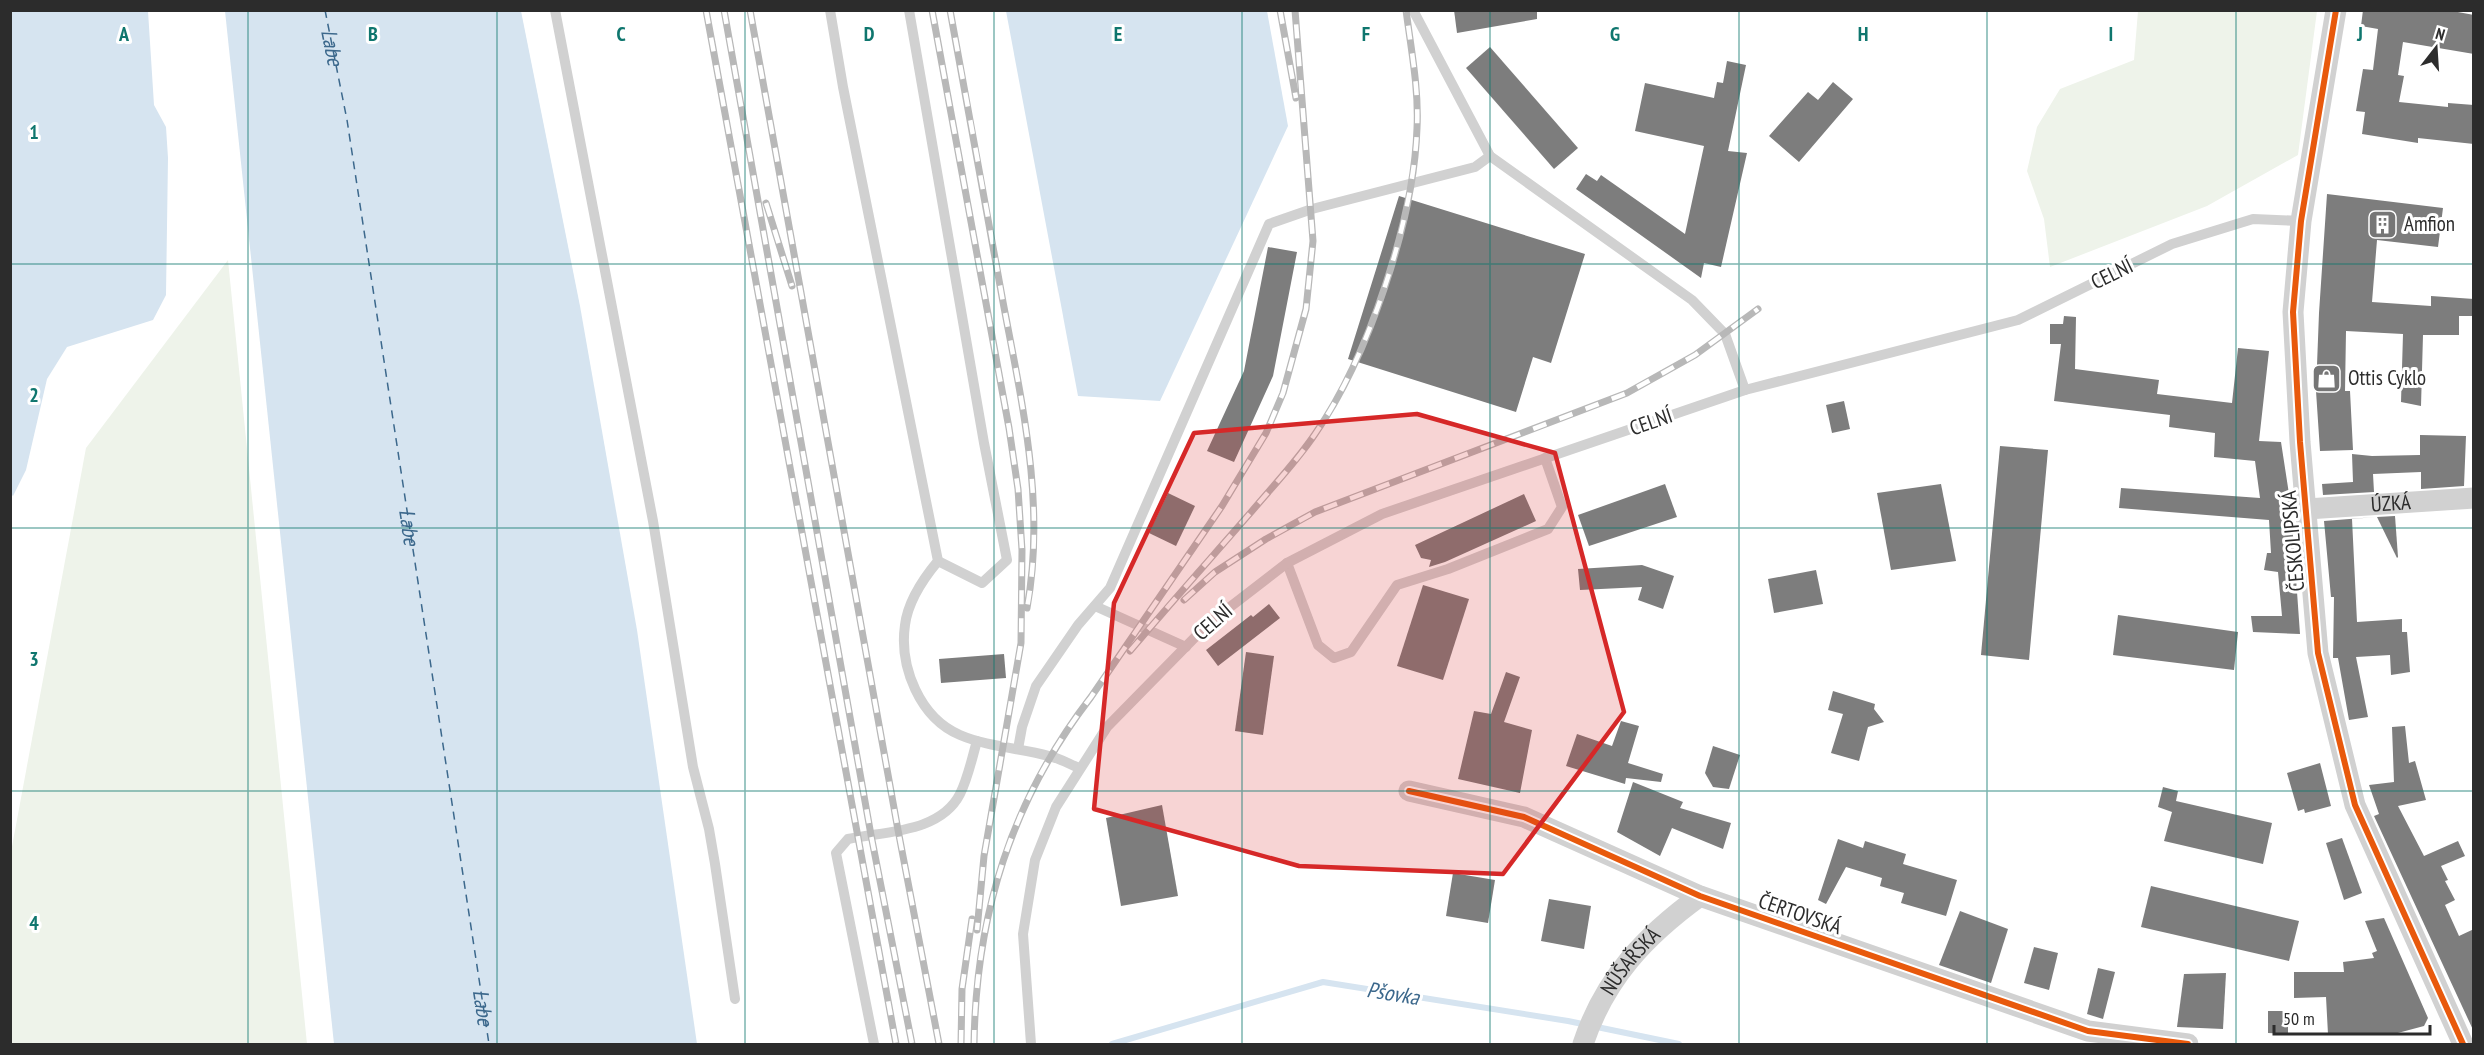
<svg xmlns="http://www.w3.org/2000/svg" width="2484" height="1055" viewBox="0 0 2484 1055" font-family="'PT Sans Narrow',sans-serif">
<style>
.green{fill:#eef3ea}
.water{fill:#d6e4f0}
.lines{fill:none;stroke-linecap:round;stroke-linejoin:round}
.stream{stroke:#d6e4f0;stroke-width:6}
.ferry{stroke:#3c688c;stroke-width:1.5;stroke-dasharray:8 6;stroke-linecap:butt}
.building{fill:#7d7d7d}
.lane{stroke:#d1d1d1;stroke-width:10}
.street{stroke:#d1d1d1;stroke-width:21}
.rail-casing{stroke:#b8b8b8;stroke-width:7}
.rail{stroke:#fff;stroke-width:4.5;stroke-dasharray:14;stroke-linecap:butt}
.cycleway-casing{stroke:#fff;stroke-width:10}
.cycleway{stroke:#e8590c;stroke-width:6}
.marked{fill:#d62828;fill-opacity:0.2;stroke:#d62828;stroke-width:4.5;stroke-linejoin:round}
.grid{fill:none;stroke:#0f766e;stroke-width:1.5;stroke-opacity:0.55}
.labels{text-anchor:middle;stroke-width:6;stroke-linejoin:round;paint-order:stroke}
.poi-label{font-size:21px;fill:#2c2c2c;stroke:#fff;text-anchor:start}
.street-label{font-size:21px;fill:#2c2c2c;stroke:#fff}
.water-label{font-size:22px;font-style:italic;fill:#3c688c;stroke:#fff}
.grid-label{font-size:20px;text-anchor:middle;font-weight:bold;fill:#0f766e;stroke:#fff;stroke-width:6;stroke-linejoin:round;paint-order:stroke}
</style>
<rect width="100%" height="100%" fill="#fff"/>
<!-- green -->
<g class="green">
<path d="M2138,11H2317L2298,155L2207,206L2050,267L2044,219L2027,171L2037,127L2060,89L2134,60Z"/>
<path d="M228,260L307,1044H11V852L86,448Z"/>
</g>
<!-- water -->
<g class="water">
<path d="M11,10L148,11L154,105L166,127L168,158L166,295L153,320L67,347L47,379L26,470L13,496L10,493Z"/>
<path d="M225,11H521L580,306L637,630L697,1044H334Z"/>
<path d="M1006,11H1267L1288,126L1160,401L1078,396Z"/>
</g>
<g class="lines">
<!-- stream -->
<path class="stream" d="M1112,1044L1323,982L1568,1021L1679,1044"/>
<!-- ferry -->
<path class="ferry" id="s1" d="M325,10L347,120L489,1044"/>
</g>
<!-- building -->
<g class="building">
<path d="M1454,10H1537V19L1457,33Z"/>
<path d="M2363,10H2447L2474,15V54L2403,42L2398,75L2404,76L2399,102L2448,107V103L2474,105V144L2418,138V143L2362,134L2365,112L2356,111L2363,69L2373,70L2378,29L2361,26Z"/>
<path d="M1490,47L1578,148L1554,169L1466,68Z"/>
<path d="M1727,61L1746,65L1728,151L1747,153L1721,267L1704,263L1701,278L1576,189L1586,174L1597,181L1601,175L1685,234L1704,146L1635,131L1645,83L1714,98L1717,82L1723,83Z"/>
<path d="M1833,82L1853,99L1799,162L1769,136L1808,92L1818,100Z"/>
<path d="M2327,194L2443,208L2438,247L2377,240L2372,302L2431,306V296L2474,299V316H2459V335H2423L2421,406L2401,402L2403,334L2346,331L2345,391H2350L2353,450L2320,451L2316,391L2319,313Z"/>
<path d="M1399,196L1585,254L1551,363L1533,357L1516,412L1348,359Z"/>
<path d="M1268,247L1297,252L1273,376L1234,462L1207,451L1244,371Z"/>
<path d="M2064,316L2076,317L2075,369L2159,380L2157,394L2232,403L2238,348L2269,351L2259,441L2281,442L2291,507L2300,634L2253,632L2251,616H2282L2278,572L2264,570L2267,553H2271L2269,520L2119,508L2121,488L2260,498L2255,461L2214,457L2215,433L2169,427L2170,415L2054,401L2061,344H2050V324H2063Z"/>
<path d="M1844,401L1850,429L1832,433L1826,405Z"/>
<path d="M2420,435L2466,436L2464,486L2421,489V472L2373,474L2374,492L2323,495L2322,484L2353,482L2352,454L2372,456L2420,455Z"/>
<path d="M2000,446L2048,450L2029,660L1981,655Z"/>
<path d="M1665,484L1677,517L1589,546L1578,515Z"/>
<path d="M1941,484L1956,561L1891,570L1877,493Z"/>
<path d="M1168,493L1195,506L1176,546L1149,533Z"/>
<path d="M1524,494L1536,521L1445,562L1429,567L1431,560L1421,558L1415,545Z"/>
<path d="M2395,516L2398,557L2397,558L2377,517Z"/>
<path d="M2375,517L2352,519L2357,622L2402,619V632H2407L2410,672L2391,675L2390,655L2356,657L2368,717L2349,720L2338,658H2333L2334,597H2331L2324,521Z"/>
<path d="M1642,565L1674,576L1663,609L1638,600L1642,587L1580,590L1578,569Z"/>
<path d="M1816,570L1823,604L1774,613L1768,579Z"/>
<path d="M1423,585L1469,599L1443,680L1397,666Z"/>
<path d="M1269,604L1280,618L1218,666L1206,650L1251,615L1253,617Z"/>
<path d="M2118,615L2238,632L2234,670L2113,655Z"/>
<path d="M1246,652L1274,656L1263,735L1235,731Z"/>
<path d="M1004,654L1006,678L941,683L939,659Z"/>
<path d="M1506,672L1520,677L1504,722L1532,730L1520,793L1458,779L1474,711L1491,714Z"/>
<path d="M1833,691L1875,704L1874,709L1884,722L1868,727L1859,761L1831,753L1843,714L1828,710Z"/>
<path d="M1621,721L1639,726L1628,763L1663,774L1661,782L1626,778L1625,784L1566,766L1577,734L1612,746Z"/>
<path d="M2405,726L2409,763L2415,761L2426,800L2398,806L2424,856L2458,841L2465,856L2441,866L2448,880L2445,881L2455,900L2445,905L2459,936L2474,929V1032L2374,816L2379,814L2369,785L2394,782L2392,727Z"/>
<path d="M1713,746L1740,755L1729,789L1713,787L1705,773Z"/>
<path d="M2320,763L2331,806L2305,813L2304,809L2298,811L2287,773Z"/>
<path d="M1633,782L1683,802L1680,808L1731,823L1723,849L1672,828L1660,856L1617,832Z"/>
<path d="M2163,787L2178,791L2176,801L2272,823L2263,864L2164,841L2172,812L2158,807Z"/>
<path d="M1162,805L1178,896L1121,906L1106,818Z"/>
<path d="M2342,838L2362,893L2344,900L2326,843Z"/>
<path d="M1838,839L1863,848L1865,841L1906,854L1903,864L1957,880L1946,916L1901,903L1904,893L1880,886L1882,878L1846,867L1826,904L1818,900Z"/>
<path d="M1453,873L1495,880L1488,923L1446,916Z"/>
<path d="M2151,886L2299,921L2289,961L2141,927Z"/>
<path d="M1549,899L1591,906L1584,949L1541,941Z"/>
<path d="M1960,911L2008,929L1991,983L1939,965Z"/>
<path d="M2384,918L2428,1018L2424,1026L2394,1034H2328L2326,997L2294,998V972H2344L2343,962L2374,958L2372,953L2377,951L2365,921Z"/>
<path d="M2034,947L2058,953L2049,990L2024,983Z"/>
<path d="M2098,968L2115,972L2103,1019L2087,1014Z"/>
<path d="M2226,973L2223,1029L2177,1027L2184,974Z"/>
<path d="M2268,1011H2288V1034L2268,1033Z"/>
</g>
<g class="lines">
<!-- lane -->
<g class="lane">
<path d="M555,10L653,521L693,767L709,829L715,864L735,999"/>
<path d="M830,10L843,87L938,561C923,579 908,601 905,625C899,667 920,718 960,735C988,747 1020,748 1049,756C1059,758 1069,764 1079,768"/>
<path d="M909,10L984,443L1007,560L982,583L938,561"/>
<path d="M1413,10L1490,156L1692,300L1725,334L1745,390"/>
<path d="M1287,563L1318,645L1334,658L1351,652L1397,585L1448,569L1548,529L1562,507L1545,458"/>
<path d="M1095,606L1186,647"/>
<path d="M1018,749L1022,727L1036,686L1078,625L1110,588L1269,224L1312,209L1475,167L1490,156"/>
<path d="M874,1044L836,853L848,839C885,831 940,833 960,794C968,778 972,758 977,741"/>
<path d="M1031,1044L1023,934L1035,860L1056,807L1107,727L1208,624L1287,563L1382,514L1745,390L2018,320L2172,244L2253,219L2301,221"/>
</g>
<!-- street -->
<g class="street">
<path d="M2336,10L2301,221L2293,312L2300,442L2318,653L2355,805L2463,1044"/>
<path id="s2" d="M2307,509L2474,498"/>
<path d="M1409,791L1524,817L1700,896L2088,1031L2188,1044"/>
<path id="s3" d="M1583,1044C1605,978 1645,936 1700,896"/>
</g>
<defs>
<g id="rail">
<path d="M706,10L896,1044"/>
<path d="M724,10L871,835L912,1044"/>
<path d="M750,10L898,830L939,1044"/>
<path d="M932,10L1009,428L1018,489L1022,550L1021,643L984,856L977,930"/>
<path d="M950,10C968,108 986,205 1003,302C1022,403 1046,505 1027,608"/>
<path d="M1280,10L1296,98"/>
<path d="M766,203L792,286"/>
<path d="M1184,600L1215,572L1266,539L1315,512L1627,393L1695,355L1758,309"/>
<path d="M1130,651C1170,604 1211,558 1252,511C1273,486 1297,461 1315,434C1368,358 1414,220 1417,128C1419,89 1411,49 1406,10"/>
<path d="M961,1044L962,989L972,919"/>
<path d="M974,1044C976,914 1011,801 1091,697L1222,506L1266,433L1283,393L1306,309L1313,241L1295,10"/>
</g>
</defs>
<!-- rail casing -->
<use href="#rail" class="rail-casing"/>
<!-- rail -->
<use href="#rail" class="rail"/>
<defs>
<g id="cycleway">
<path d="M2336,10L2301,221L2293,312L2300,442L2318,653L2355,805L2463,1044"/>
<path d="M1409,791L1524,817L1700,896L2088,1031L2188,1044"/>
</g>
</defs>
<!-- cycleway casing -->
<use href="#cycleway" class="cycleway-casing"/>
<!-- cycleway -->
<use href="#cycleway" class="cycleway"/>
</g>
<!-- marked area -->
<path class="marked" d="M1417,414L1555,453L1624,712L1503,874L1299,866L1094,809L1114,603L1194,433Z"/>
<!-- grid -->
<path class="grid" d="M248,10V1044M497,10V1044M745,10V1044M994,10V1044M1242,10V1044M1490,10V1044M1739,10V1044M1987,10V1044M2236,10V1044M10,264H2474M10,528H2474M10,791H2474"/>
<!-- icons -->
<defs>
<symbol id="building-square" viewBox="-11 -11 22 22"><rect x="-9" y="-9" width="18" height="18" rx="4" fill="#767676" stroke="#fff"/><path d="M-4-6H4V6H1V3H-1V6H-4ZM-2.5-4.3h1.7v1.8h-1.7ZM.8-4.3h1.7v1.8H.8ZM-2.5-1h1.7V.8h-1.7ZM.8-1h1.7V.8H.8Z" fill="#fff"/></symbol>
<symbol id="shop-square" viewBox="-11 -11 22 22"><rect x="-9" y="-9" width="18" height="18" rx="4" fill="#767676" stroke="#fff"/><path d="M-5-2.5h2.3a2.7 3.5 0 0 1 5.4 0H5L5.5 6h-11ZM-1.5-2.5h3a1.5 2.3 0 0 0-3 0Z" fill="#fff"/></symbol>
</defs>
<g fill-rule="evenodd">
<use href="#building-square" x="2366" y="208" width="33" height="33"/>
<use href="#shop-square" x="2310" y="362" width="33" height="33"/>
</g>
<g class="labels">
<!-- poi labels -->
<g class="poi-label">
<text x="2404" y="231">Amfion</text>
<text x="2348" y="385">Ottis Cyklo</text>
</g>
<!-- street labels -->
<g class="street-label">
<text transform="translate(2112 274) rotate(-26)" y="7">CELNÍ</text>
<text transform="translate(1651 422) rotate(-19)" y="7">CELNÍ</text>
<text dy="7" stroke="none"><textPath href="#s2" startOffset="84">ÚZKÁ</textPath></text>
<text transform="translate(2293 541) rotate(-95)" y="7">ČESKOLIPSKÁ</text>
<text transform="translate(1213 622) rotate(-41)" y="7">CELNÍ</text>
<text transform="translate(1800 914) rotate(19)" y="7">ČERTOVSKÁ</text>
<text dy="7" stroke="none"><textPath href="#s3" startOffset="96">NŮŠAŘSKÁ</textPath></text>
</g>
<!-- water labels -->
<g class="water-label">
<text dy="8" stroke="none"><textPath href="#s1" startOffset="38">Labe</textPath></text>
<text dy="8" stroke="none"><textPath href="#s1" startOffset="524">Labe</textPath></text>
<text transform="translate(1393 993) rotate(9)" y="8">Pšovka</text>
<text dy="8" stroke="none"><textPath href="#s1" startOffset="1010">Labe</textPath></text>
</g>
</g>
<g class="grid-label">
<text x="124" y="41">A</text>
<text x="373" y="41">B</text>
<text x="621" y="41">C</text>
<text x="869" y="41">D</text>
<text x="1118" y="41">E</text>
<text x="1366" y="41">F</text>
<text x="1615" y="41">G</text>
<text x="1863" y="41">H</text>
<text x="2111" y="41">I</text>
<text x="2360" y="41">J</text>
<text x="34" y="139">1</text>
<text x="34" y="402">2</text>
<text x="34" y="666">3</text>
<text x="34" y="930">4</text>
</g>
<!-- border -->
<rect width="2484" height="1055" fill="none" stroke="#2c2c2c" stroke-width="24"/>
<!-- north arrow -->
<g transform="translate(2436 48) rotate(17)" stroke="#ffffff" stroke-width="4.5" paint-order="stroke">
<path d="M0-4.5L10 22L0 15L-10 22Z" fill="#2c2c2c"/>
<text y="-9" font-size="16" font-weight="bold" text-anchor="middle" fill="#2c2c2c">N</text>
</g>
<!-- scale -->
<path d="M2274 1025v9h156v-9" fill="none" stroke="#2c2c2c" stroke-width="3"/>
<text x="2283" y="1025" font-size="18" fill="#2c2c2c" stroke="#ffffff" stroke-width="4.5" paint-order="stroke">50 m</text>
</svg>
